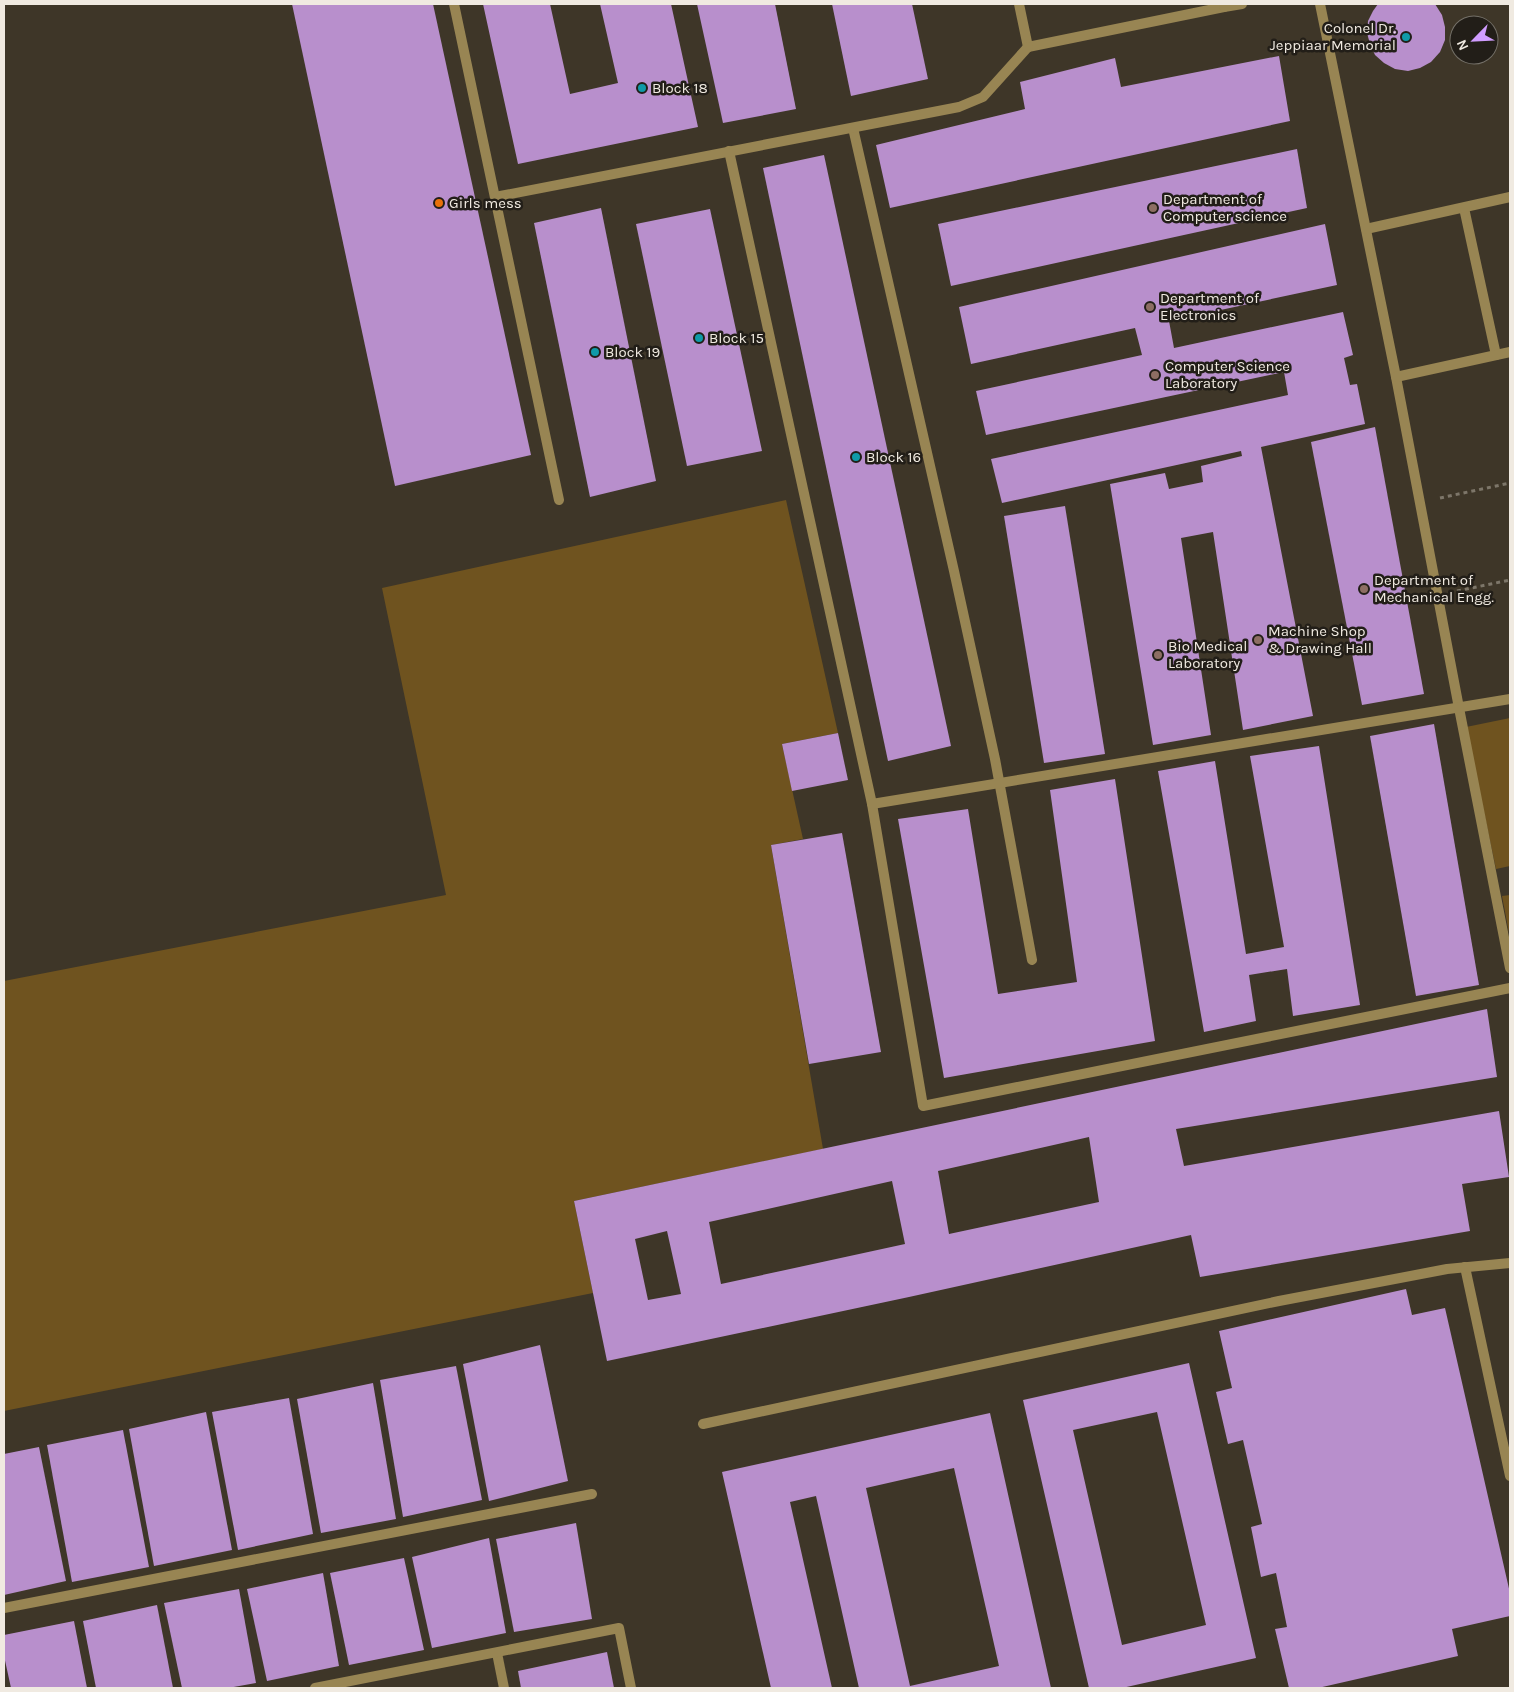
<svg xmlns="http://www.w3.org/2000/svg" width="1514" height="1692" viewBox="0 0 1514 1692" font-family="Karla,sans-serif">
<style>
.green{fill:#6f531f}
.building{fill:#b88fcc;fill-rule:evenodd}
.lines{fill:none;stroke-linecap:round;stroke-linejoin:round}
.path{stroke:#7d7669;stroke-width:3;stroke-dasharray:4 4;stroke-linecap:butt}
.service{stroke:#988553;stroke-width:10}
.minor{stroke:#988553;stroke-width:10}
.culture-dot{fill:#0f9aa8;stroke:#221e18;stroke-width:2}
.food-dot{fill:#e8710a;stroke:#221e18;stroke-width:2}
.education-dot{fill:#8d6e63;stroke:#221e18;stroke-width:2}
.labels{text-anchor:middle;stroke-width:5;stroke-linejoin:round;paint-order:stroke}
.poi-label{font-size:15px;fill:#f0eae1;stroke:#221e18;text-anchor:start}
</style>
<rect width="100%" height="100%" fill="#3e3628"/>
<!-- green -->
<g class="green">
<path d="M786,500L838,733L782,744L803,839L771,845L823,1149L574,1201L593,1293L4,1411V981L446,895L382,588Z"/>
<path d="M1510,718V866L1496,869L1466,727Z"/>
<path d="M1510,895V938L1502,896Z"/>
</g>
<!-- building -->
<g class="building">
<path d="M292,4H433L531,455L395,486Z"/>
<path d="M483,4H550L570,94L618,83L600,4H671L698,127L518,164Z"/>
<path d="M697,4H775L796,109L723,123Z"/>
<path d="M832,4H912L928,79L851,96Z"/>
<path d="M1378,4H1435L1442,15L1445,27V40L1440,52L1431,62L1420,68L1408,71L1395,69L1384,63L1375,55L1370,44L1367,33L1368,21L1373,11Z"/>
<path d="M1279,56L1290,121L890,208L876,145L1025,109L1020,82L1115,58L1121,87Z"/>
<path d="M1297,149L1307,208L951,286L938,224Z"/>
<path d="M824,155L951,746L888,761L763,168Z"/>
<path d="M601,208L656,481L590,497L534,223Z"/>
<path d="M710,209L762,451L687,466L636,224Z"/>
<path d="M1325,224L1337,285L1169,321L1174,348L1343,312L1353,355L1344,358L1350,385L1357,384L1365,424L1261,447L1313,716L1243,730L1213,532L1181,538L1211,735L1153,745L1110,484L1165,473L1169,489L1203,482L1201,466L1242,456L1241,451L1002,503L991,459L1288,395L1284,372L986,435L976,391L1142,355L1135,328L971,364L959,307Z"/>
<path d="M1375,427L1424,694L1362,705L1311,442Z"/>
<path d="M1065,506L1105,754L1044,763L1004,516Z"/>
<path d="M1434,724L1479,985L1416,996L1370,736Z"/>
<path d="M838,733L848,780L792,791L782,744Z"/>
<path d="M1319,746L1360,1005L1293,1016L1287,969L1249,975L1256,1021L1204,1032L1158,771L1215,761L1246,954L1284,947L1250,756Z"/>
<path d="M1115,779L1155,1041L944,1078L898,819L968,809L998,994L1077,982L1050,790Z"/>
<path d="M842,833L881,1052L809,1064L771,845Z"/>
<path d="M1487,1009L1497,1077L1176,1129L1184,1166L1499,1111L1509,1177L1462,1184L1470,1231L1200,1277L1191,1235L909,1297L607,1361L574,1201ZM1089,1137L1099,1202L949,1234L938,1171ZM892,1181L905,1244L721,1284L709,1222ZM667,1231L681,1294L648,1300L635,1239Z"/>
<path d="M1406,1289L1412,1315L1445,1308L1510,1593V1616L1452,1629L1458,1656L1318,1688H1289L1275,1629L1287,1627L1276,1573L1261,1577L1251,1527L1262,1524L1243,1440L1228,1444L1216,1392L1232,1388L1219,1331Z"/>
<path d="M540,1345L568,1481L489,1501L463,1364Z"/>
<path d="M1189,1363L1256,1658L1122,1688H1089L1023,1400ZM1157,1412L1206,1625L1122,1645L1073,1430Z"/>
<path d="M456,1366L482,1500L403,1517L380,1380Z"/>
<path d="M373,1383L396,1519L321,1533L297,1399Z"/>
<path d="M289,1398L313,1534L238,1550L212,1412Z"/>
<path d="M206,1412L232,1550L154,1566L129,1429Z"/>
<path d="M990,1413L1051,1688H859L816,1496L790,1502L832,1688H771L722,1472ZM954,1468L999,1666L910,1686L866,1488Z"/>
<path d="M123,1430L149,1567L72,1582L47,1445Z"/>
<path d="M39,1447L66,1581L4,1595V1454Z"/>
<path d="M576,1523L592,1619L514,1632L496,1539Z"/>
<path d="M489,1538L506,1633L432,1648L412,1557Z"/>
<path d="M404,1558L424,1650L349,1665L330,1573Z"/>
<path d="M323,1573L339,1666L267,1681L247,1589Z"/>
<path d="M239,1589L256,1683L228,1688H182L164,1603Z"/>
<path d="M157,1605L173,1688H96L83,1621Z"/>
<path d="M74,1621L87,1688H11L4,1656V1635Z"/>
<path d="M607,1652L614,1688H521L518,1671Z"/>
</g>
<g class="lines">
<!-- path -->
<g class="path">
<path d="M1440,498L1510,483"/>
<path d="M1457,591L1510,580"/>
</g>
<!-- service -->
<g class="service">
<path d="M454,4L559,500"/>
<path d="M1019,4L1028,47L1224,7L1223,4"/>
<path d="M1320,4L1396,377L1459,708L1510,968"/>
<path d="M1224,7L1242,4"/>
<path d="M853,128L954,571L995,759L1032,960"/>
<path d="M729,151L872,804L923,1106L1510,988"/>
<path d="M495,197L959,107L983,97L1028,47"/>
<path d="M1464,208L1496,355"/>
<path d="M1366,229L1510,197"/>
<path d="M1396,377L1510,352"/>
<path d="M872,804L1510,699"/>
<path d="M1465,1267L1510,1476"/>
<path d="M703,1424L1279,1301L1447,1269L1510,1263"/>
</g>
<!-- minor -->
<g class="minor">
<path d="M4,1608L592,1494"/>
<path d="M497,1653L504,1688"/>
<path d="M315,1688L619,1628L631,1688"/>
</g>
</g>
<!-- markers -->
<g class="culture-dot">
<circle cx="1406" cy="37" r="5"/>
<circle cx="642" cy="88" r="5"/>
<circle cx="699" cy="338" r="5"/>
<circle cx="595" cy="352" r="5"/>
<circle cx="856" cy="457" r="5"/>
</g>
<circle class="food-dot" cx="439" cy="203" r="5"/>
<g class="education-dot">
<circle cx="1153" cy="208" r="5"/>
<circle cx="1150" cy="307" r="5"/>
<circle cx="1155" cy="375" r="5"/>
<circle cx="1364" cy="589" r="5"/>
<circle cx="1258" cy="640" r="5"/>
<circle cx="1158" cy="655" r="5"/>
</g>
<g class="labels">
<!-- poi labels -->
<g class="poi-label">
<text x="1396" y="33" text-anchor="end">Colonel Dr.<tspan x="1396" dy="17">Jeppiaar Memorial</tspan></text>
<text x="652" y="93">Block 18</text>
<text x="1163" y="204">Department of<tspan x="1163" dy="17">Computer science</tspan></text>
<text x="449" y="208">Girls mess</text>
<text x="1160" y="303">Department of<tspan x="1160" dy="17">Electronics</tspan></text>
<text x="709" y="343">Block 15</text>
<text x="605" y="357">Block 19</text>
<text x="1165" y="371">Computer Science<tspan x="1165" dy="17">Laboratory</tspan></text>
<text x="866" y="462">Block 16</text>
<text x="1374" y="585">Department of<tspan x="1374" dy="17">Mechanical Engg.</tspan></text>
<text x="1268" y="636">Machine Shop<tspan x="1268" dy="17">&amp; Drawing Hall</tspan></text>
<text x="1168" y="651">Bio Medical<tspan x="1168" dy="17">Laboratory</tspan></text>
</g>
</g>
<!-- border -->
<rect width="1514" height="1692" fill="none" stroke="#f0eae1" stroke-width="10"/>
<!-- north arrow -->
<g transform="translate(1474 40) rotate(246)"><circle r="24" fill="#221e18" stroke="#747068"/>
<path d="M0-4L9 19L0 12L-9 19Z" fill="#d09dff"/>
<text y="-8" font-size="14" font-weight="bold" text-anchor="middle" fill="#f0eae1">N</text>
</g>
</svg>
